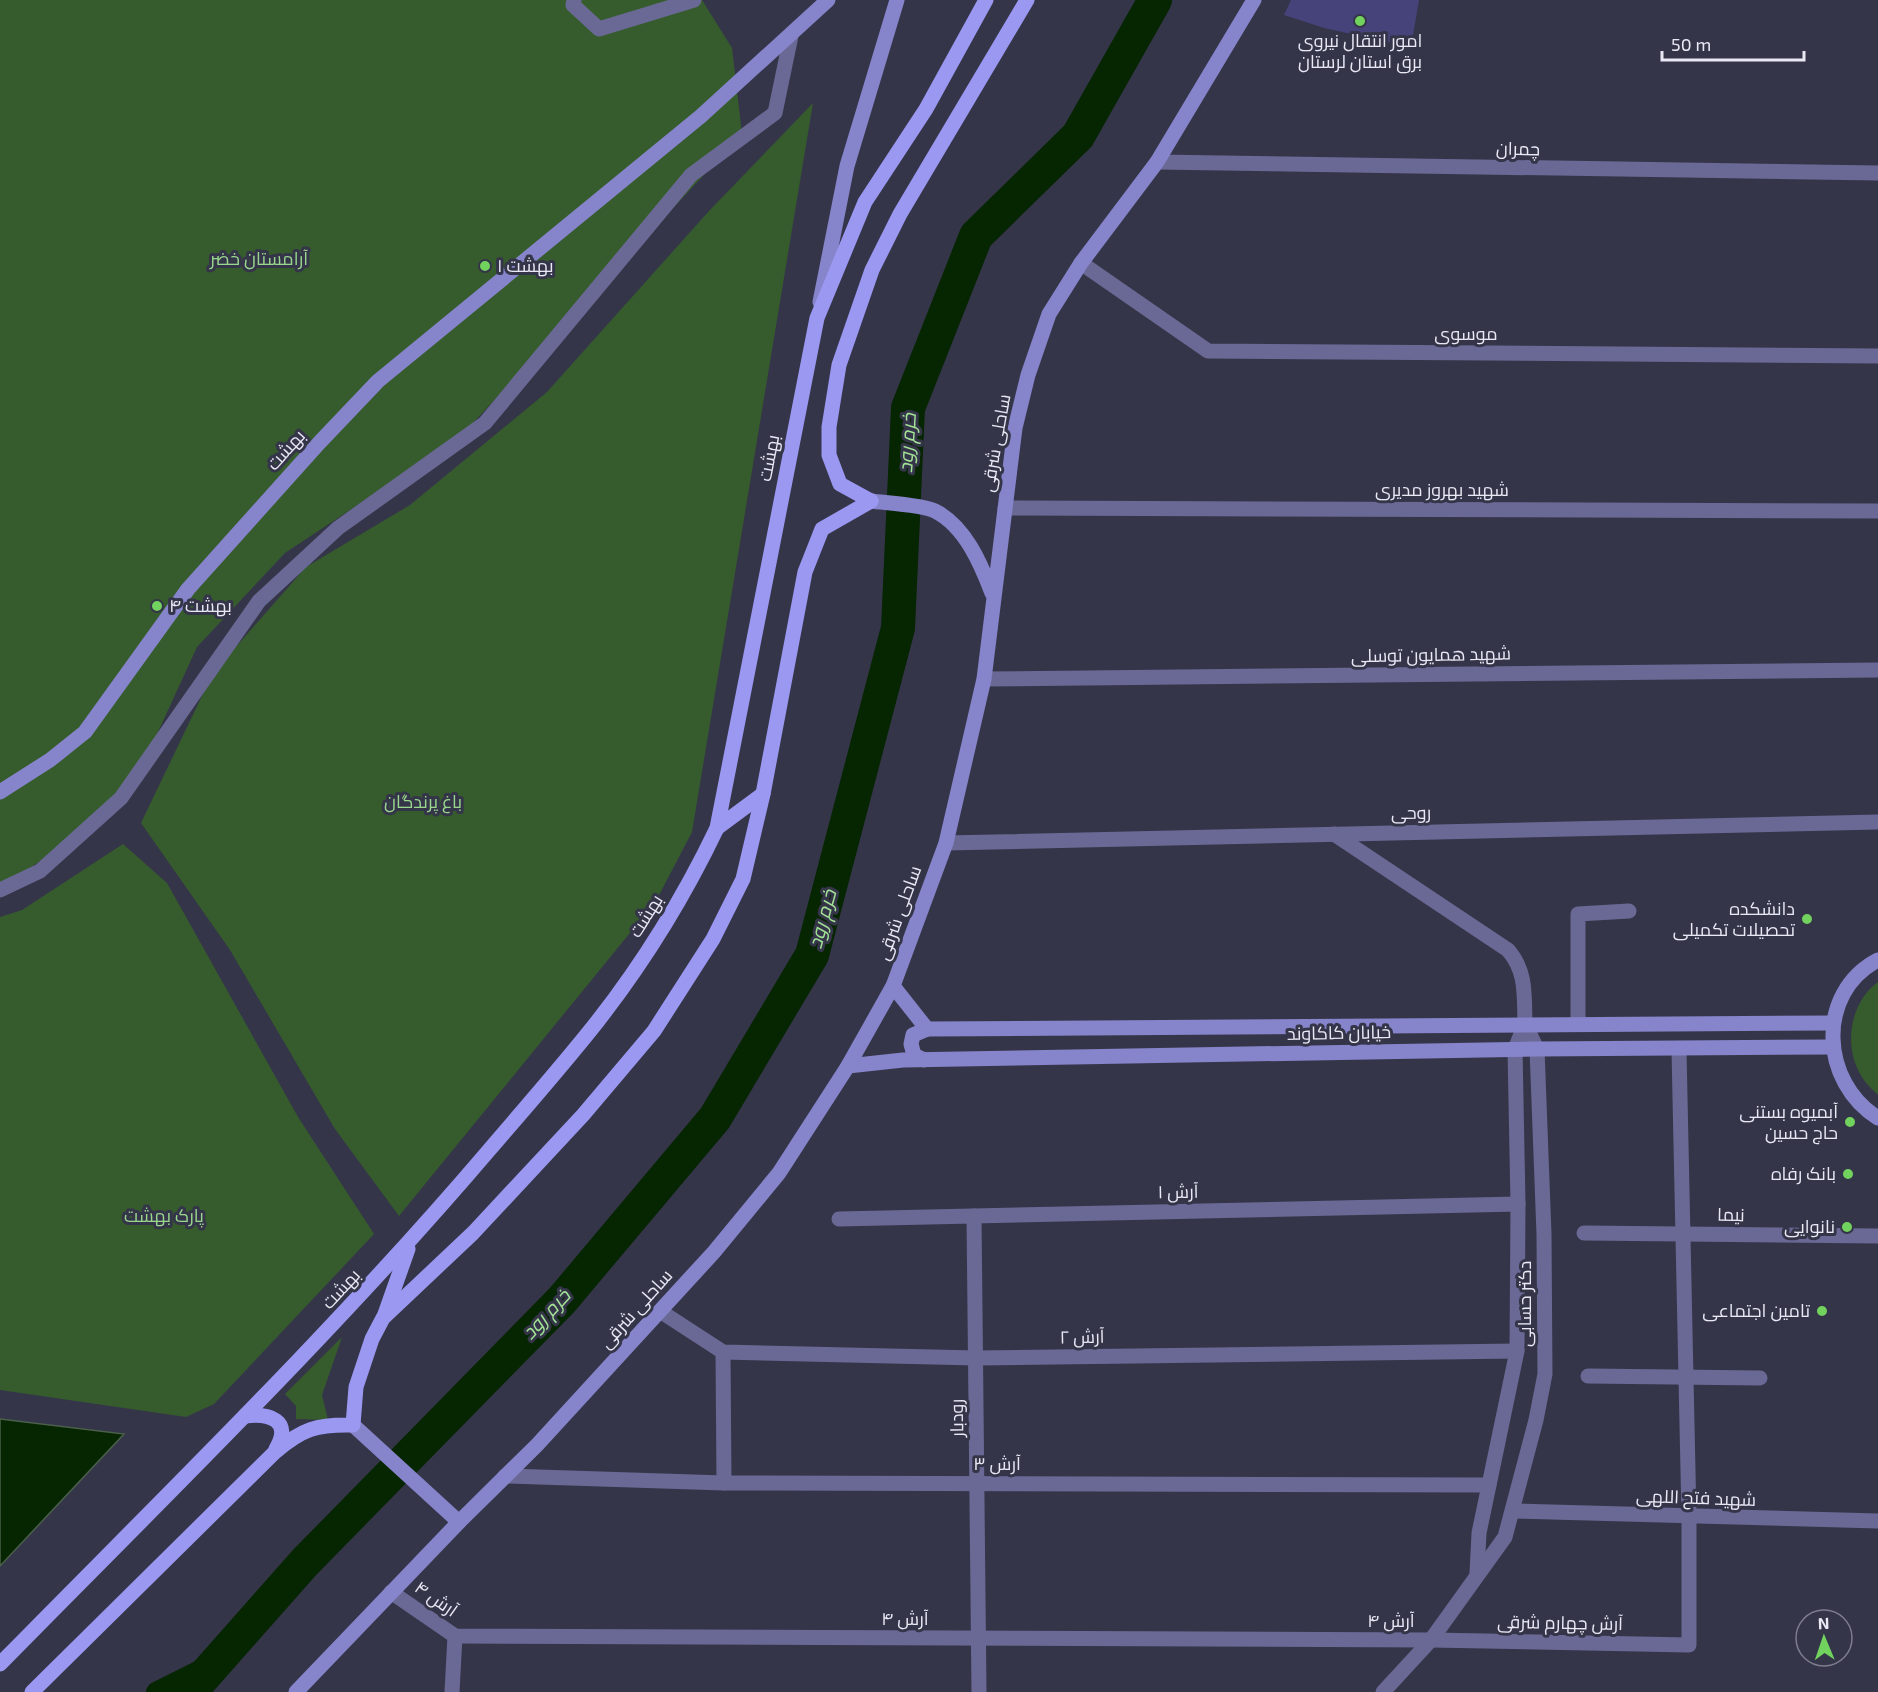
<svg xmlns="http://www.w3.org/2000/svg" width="1878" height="1692" viewBox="0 0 1878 1692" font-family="'Exo 2',Cairo,sans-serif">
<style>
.green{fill:#365c2e}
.water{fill:#062501;stroke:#4a604a;stroke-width:1.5}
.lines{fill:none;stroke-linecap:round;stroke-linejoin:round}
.canal{stroke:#062501;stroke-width:20}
.river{stroke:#062501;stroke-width:34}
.building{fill:#46437b}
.minor{stroke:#6a6995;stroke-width:15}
.tertiary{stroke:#6a6995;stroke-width:15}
.secondary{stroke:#8684ca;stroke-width:15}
.primary{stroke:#9b98f2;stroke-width:15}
.poi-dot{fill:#72d25e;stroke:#353549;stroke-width:2}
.labels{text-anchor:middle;stroke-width:6;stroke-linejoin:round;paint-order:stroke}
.poi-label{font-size:18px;fill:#e8e9f5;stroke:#353549;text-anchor:end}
.street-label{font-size:18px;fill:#e8e9f5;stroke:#353549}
.park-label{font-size:18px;fill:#99d88c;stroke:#353549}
.water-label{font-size:20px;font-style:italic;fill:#a3e396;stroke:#353549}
</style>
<rect width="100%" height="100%" fill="#353549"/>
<!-- green -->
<g class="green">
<path d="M0,0H702L732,48L742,134L459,438L285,553L197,647L125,804L0,888Z"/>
<path d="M813,103L692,832L656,901L399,1216L335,1129L230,950L141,823L213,673L306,567L410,505L547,392L709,211Z"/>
<path d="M123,844L167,883L298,1117L374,1234L214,1404L186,1417L0,1390V917L22,910Z"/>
<path d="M1878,982V1095C1873,1090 1866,1084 1862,1077C1843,1048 1849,1003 1878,982Z"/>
<path d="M342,1337L322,1395L328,1420L296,1419V1406L285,1394Z"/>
</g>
<!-- water -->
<path class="water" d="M0,1419L124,1434L0,1566Z"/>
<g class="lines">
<!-- canal -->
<path class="canal" d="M156,1692L218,1661"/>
<!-- river -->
<path class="river" d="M190,1692L305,1562L562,1300L715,1118L812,955L898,628L908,408L976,236L1078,136L1155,0"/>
</g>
<!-- building -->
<path class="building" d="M1291,0H1419L1411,47L1324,28L1284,15Z"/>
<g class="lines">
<!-- minor -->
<g class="minor">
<path d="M1157,162L1878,173"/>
<path d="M1081,263L1208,351L1878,356"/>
<path d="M1005,508L1878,511"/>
<path d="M984,679L1878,670"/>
<path d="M1334,834L1508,950C1527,972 1524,995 1525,1024"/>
<path d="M946,843L1878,822"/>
<path d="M0,890L40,871L121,798L259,601L338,528L485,423L691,175L775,113L791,36"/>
<path d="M1578,1024V914L1629,911"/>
<path d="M974,1216L979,1692"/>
<path d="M839,1219L1518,1204"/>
<path d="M1584,1233L1878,1236"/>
<path d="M660,1311L723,1352L976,1358L1517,1351"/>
<path d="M723,1352L724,1483"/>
<path d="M1588,1376L1760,1378"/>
<path d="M505,1476L724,1483L1489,1485"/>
<path d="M1513,1511L1878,1521"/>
<path d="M391,1592L455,1636L1431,1640L1689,1645V1518L1679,1050"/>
<path d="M452,1692L455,1636"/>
</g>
<!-- tertiary -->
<g class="tertiary">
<path d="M574,0L573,5L599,29L694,0"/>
<path d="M1477,1573L1479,1533L1517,1351L1518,1204L1515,1049L1525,1024"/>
<path d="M1383,1692L1431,1640L1505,1537L1536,1420L1545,1374L1544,1234L1537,1049L1525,1024"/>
</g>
<!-- secondary -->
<g class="secondary">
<path d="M820,302L847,166L897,0"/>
<path d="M871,501C886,503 923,505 935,511C965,526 981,564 992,593"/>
<path d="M0,792L50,760L85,732L188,589L319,443L378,381L701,116L828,0"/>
<path d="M1878,960C1815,993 1821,1083 1878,1118"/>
<path d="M893,986L927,1029L1833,1023"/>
<path d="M924,1060L914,1055L911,1044L913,1035L927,1029"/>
<path d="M848,1066L903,1060L1537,1049L1832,1047"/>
<path d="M353,1425L459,1522"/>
<path d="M296,1692L459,1522L537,1445L714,1252L779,1173L848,1066L893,986L946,843L984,679L1015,428L1028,375L1049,314L1081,263L1157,162L1254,0"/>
</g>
<!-- primary -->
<g class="primary">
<path d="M871,501L840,484L829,455V427L839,365L872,270L900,214L1027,0"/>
<path d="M717,828L763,794"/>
<path d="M385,1314L408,1249"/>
<path d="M245,1416C269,1413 293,1420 276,1449"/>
<path d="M0,1664C167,1494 336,1330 490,1149C526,1107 563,1065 597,1022C644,962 684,897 717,828L817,318L865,202L926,109L986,0"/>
<path d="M32,1692L275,1452C302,1429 317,1424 353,1425L356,1387L372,1339L383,1318L473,1233L583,1115L654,1031L713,939L743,879L763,794L805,572L822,529L871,501"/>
</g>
</g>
<!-- markers -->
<g class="poi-dot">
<circle cx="1360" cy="21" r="6"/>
<circle cx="485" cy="266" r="6"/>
<circle cx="157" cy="606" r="6"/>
<circle cx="1807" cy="919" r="6"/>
<circle cx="1850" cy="1122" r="6"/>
<circle cx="1848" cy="1174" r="6"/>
<circle cx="1847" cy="1227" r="6"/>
<circle cx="1822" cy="1311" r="6"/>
</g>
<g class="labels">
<!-- poi labels -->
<g class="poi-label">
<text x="1360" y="47" text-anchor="middle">امور انتقال نیروی<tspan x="1360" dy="21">برق استان لرستان</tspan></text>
<text x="497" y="272" text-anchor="start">بهشت ۱</text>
<text x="169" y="612" text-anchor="start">بهشت ۴</text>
<text x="1795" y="915">دانشکده<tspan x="1795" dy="21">تحصیلات تکمیلی</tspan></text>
<text x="1838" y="1118">آبمیوه بستنی<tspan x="1838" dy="21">حاج حسین</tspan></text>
<text x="1836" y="1180">بانک رفاه</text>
<text x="1835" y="1233">نانوایی</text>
<text x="1810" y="1317">تامین اجتماعی</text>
</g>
<!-- street labels -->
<g class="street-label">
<text transform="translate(1518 149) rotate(1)" y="6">چمران</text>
<text x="1466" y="340">موسوی</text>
<text transform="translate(996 443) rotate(-80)" y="6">ساحلی شرقی</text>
<text transform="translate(286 450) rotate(-48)" y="6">بهشت</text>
<text transform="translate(769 458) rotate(-79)" y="6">بهشت</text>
<text x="1442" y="496">شهید بهروز مدیری</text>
<text transform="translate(1431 655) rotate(-1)" y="6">شهید همایون توسلی</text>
<text transform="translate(1411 813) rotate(-1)" y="6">روحی</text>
<text transform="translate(899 913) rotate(-70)" y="6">ساحلی شرقی</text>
<text transform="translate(646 916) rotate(-58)" y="6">بهشت</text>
<text transform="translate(1339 1033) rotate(-1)" y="6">خیابان کاکاوند</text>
<text transform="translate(1178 1192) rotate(-1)" y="6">آرش ۱</text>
<text transform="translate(1731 1215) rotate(1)" y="6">نیما</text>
<text transform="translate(341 1289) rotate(-47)" y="6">بهشت</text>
<text transform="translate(1525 1304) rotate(-90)" y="6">دکتر حسابی</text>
<text transform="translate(636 1309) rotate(-48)" y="6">ساحلی شرقی</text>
<text transform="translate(1082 1337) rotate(-1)" y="6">آرش ۲</text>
<text transform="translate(957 1418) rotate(-91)" y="6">رودبار</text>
<text x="997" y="1470">آرش ۳</text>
<text transform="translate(1696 1498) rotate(2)" y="6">شهید فتح اللهی</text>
<text transform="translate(436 1599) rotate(35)" y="6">آرش ۴</text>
<text x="905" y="1625">آرش ۴</text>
<text x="1391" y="1627">آرش ۴</text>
<text transform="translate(1560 1623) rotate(1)" y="6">آرش چهارم شرقی</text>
</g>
<!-- park labels -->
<g class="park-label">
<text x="259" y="265">آرامستان خضر</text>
<text x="423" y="808">باغ پرندگان</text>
<text x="164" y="1222">پارک بهشت</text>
</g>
<!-- water labels -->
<g class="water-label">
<text transform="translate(907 443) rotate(-86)" y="7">خرم رود</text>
<text transform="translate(822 919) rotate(-75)" y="7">خرم رود</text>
<text transform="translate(546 1314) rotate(-47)" y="7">خرم رود</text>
</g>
</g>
<!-- north arrow -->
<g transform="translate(1824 1638) rotate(358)"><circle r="28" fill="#353549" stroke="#7d7d8e" stroke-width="1.5"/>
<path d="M0-4.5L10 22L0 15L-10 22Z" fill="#72d25e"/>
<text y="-9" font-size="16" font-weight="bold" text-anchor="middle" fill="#e8e9f5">N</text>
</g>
<!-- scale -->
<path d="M1662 51v9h142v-9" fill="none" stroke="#e8e9f5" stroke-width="3"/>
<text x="1671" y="51" font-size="18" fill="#e8e9f5" stroke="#353549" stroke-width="4.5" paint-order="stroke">50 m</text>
</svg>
